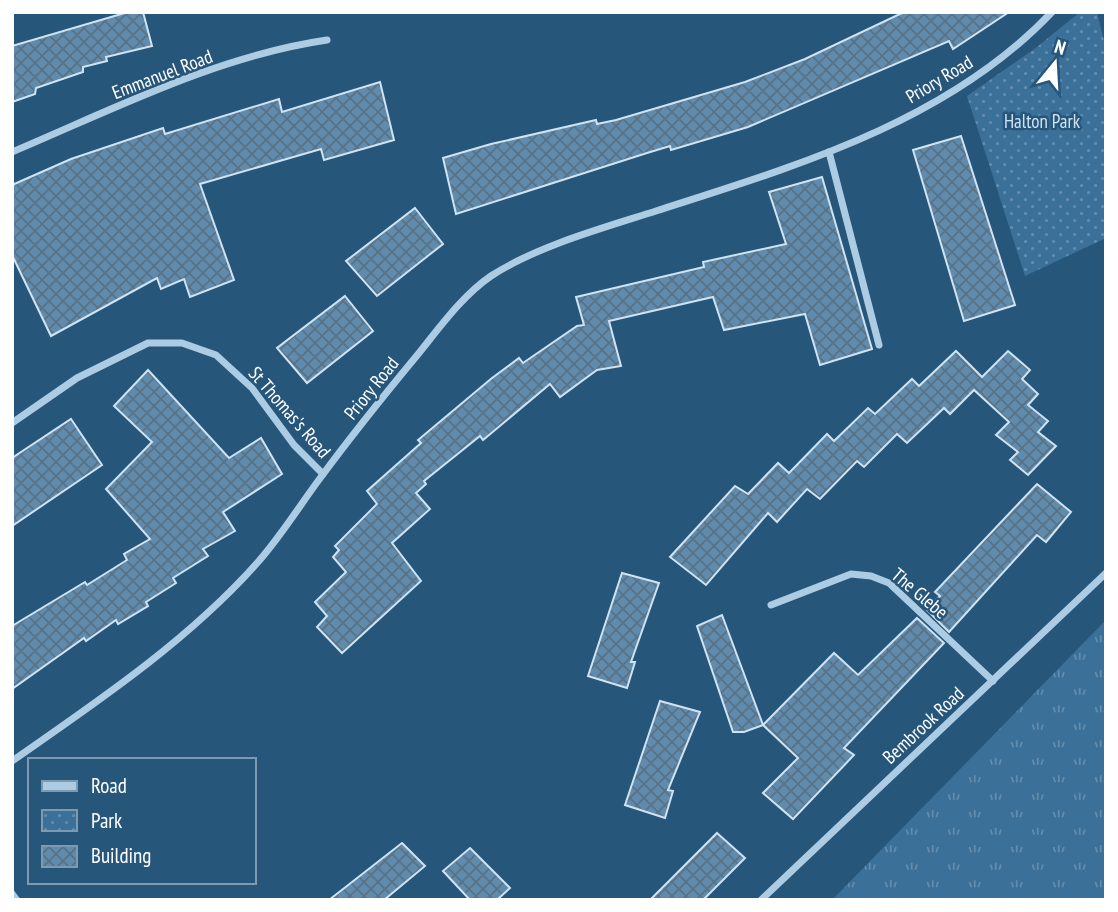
<svg xmlns="http://www.w3.org/2000/svg" width="1118" height="912" viewBox="0 0 1118 912" font-family="'PT Sans Narrow',sans-serif">
<style>
.grass{fill:url(#grass-tufts)}
.park{fill:url(#park-dots)}
.building{fill:url(#building-cross-hatch);stroke:#cee3f3;stroke-width:2}
.lines{fill:none;stroke-linecap:round;stroke-linejoin:round}
.lane{stroke:#accce4;stroke-width:5}
.street{stroke:#accce4;stroke-width:7}
.labels{text-anchor:middle;stroke-width:5;stroke-linejoin:round;paint-order:stroke}
.street-label{font-size:19px;fill:#fff;stroke:#27567b}
.park-label{font-size:19px;fill:#cee3f3;stroke:#27567b}
</style>
<defs>
<pattern id="grass-tufts" width="24" height="20" patternUnits="userSpaceOnUse" patternTransform="scale(1.75)"><rect width="24" height="20" fill="#3b7098"/><path d="M3 7l-1-3M5 7V3M7 7l1-3M15 17l-1-3M17 17v-4M19 17l1-3" fill="none" stroke="#628dad"/></pattern>
<pattern id="park-dots" width="8" height="8" patternUnits="userSpaceOnUse" patternTransform="scale(1.75)"><rect width="8" height="8" fill="#3b7098"/><path d="M2 2h.1M6 6h.1" fill="none" stroke="#628dad" stroke-width="1.8" stroke-linecap="round"/></pattern>
<pattern id="building-cross-hatch" width="8" height="8" patternUnits="userSpaceOnUse" patternTransform="scale(1.75)"><rect width="8" height="8" fill="#608bac"/><path d="M0 0l8 8M0 8l8-8" fill="none" stroke="#587286"/></pattern>
</defs>
<rect width="100%" height="100%" fill="#27567b"/>
<!-- grass -->
<path class="grass" d="M1106,620V900H832Z"/>
<!-- park -->
<path class="park" d="M1080,12H1097L1106,49V238L1025,276L967,96L1037,47Z"/>
<!-- building -->
<g class="building">
<path d="M128,12H143L152,46L106,57L107,61L83,67V72L36,88L35,94L12,102V46Z"/>
<path d="M904,12H1009L953,49L949,41L748,127L671,150L670,146L647,153L456,214L443,158L491,144L596,120L597,124L616,120L745,82L805,59Z"/>
<path d="M380,82L394,140L324,160L321,149L200,184L234,280L190,297L184,279L161,289L157,278L51,336L12,255V185L71,159L163,128L165,134L279,99L282,112Z"/>
<path d="M961,136L1015,305L964,321L913,150Z"/>
<path d="M822,177L872,349L820,365L805,314L724,330L713,297L609,321L621,366L597,370L560,397L550,384L483,440L480,436L424,481L426,484L416,493L430,509L392,543L421,581L342,653L317,627L327,616L315,602L346,572L333,557L339,550L335,546L377,504L367,491L421,443L418,440L492,378L519,358L523,363L577,326L584,325L576,297L704,267L703,262L786,244L769,192Z"/>
<path d="M415,208L443,244L377,296L346,261Z"/>
<path d="M345,296L373,331L307,383L277,348Z"/>
<path d="M956,351L982,377L1008,351L1030,370L1022,379L1038,394L1028,405L1048,421L1038,432L1056,446L1028,475L1010,460L1018,452L996,435L1009,422L974,390L950,414L944,408L907,443L897,434L864,467L857,461L820,499L807,489L777,522L768,513L706,585L670,557L735,486L748,494L778,463L789,473L827,434L834,441L868,408L875,414L912,379L919,386Z"/>
<path d="M148,370L229,458L261,438L282,474L223,512L235,531L203,549L208,556L173,578L176,583L146,602L148,606L118,624L116,620L86,641L84,638L12,689V626L85,582L87,585L127,560L124,554L150,539L106,489L152,442L114,406Z"/>
<path d="M71,419L102,465L12,526V458Z"/>
<path d="M1037,484L1071,512L1046,542L1037,535L949,632L926,609L940,596L935,592Z"/>
<path d="M622,573L659,583L631,662H635L627,688L588,676Z"/>
<path d="M722,615L763,725L744,732H733L697,626Z"/>
<path d="M917,618L944,643L844,748L854,755L793,819L763,793L798,758L763,725L834,653L858,675Z"/>
<path d="M660,701L700,712L668,790L673,791L665,818L625,805Z"/>
<path d="M717,833L745,858L703,900H650Z"/>
<path d="M402,843L425,866L384,900H329Z"/>
<path d="M470,848L510,888L497,900H470L443,871Z"/>
</g>
<g class="lines">
<!-- lane -->
<path class="lane" d="M12,892L18,900"/>
<!-- street -->
<g class="street">
<path d="M12,152C114,109 217,56 327,40"/>
<path d="M829,152L879,345"/>
<path d="M12,423L77,378L148,343H182L216,355L252,388L294,445L323,474"/>
<path d="M771,605L851,574L871,576L889,583L993,681"/>
<path d="M12,761C97,702 189,640 258,562C281,536 300,505 321,477C352,435 385,394 419,353C440,327 463,295 491,276C537,246 603,228 656,211C796,166 948,122 1052,12"/>
<path d="M761,900L1106,573"/>
</g>
</g>
<g class="labels">
<!-- street labels -->
<g class="street-label">
<text transform="translate(162 74) rotate(-21)" y="7">Emmanuel Road</text>
<text transform="translate(939 79) rotate(-31)" y="7">Priory Road</text>
<text transform="translate(371 388) rotate(-51)" y="7">Priory Road</text>
<text transform="translate(290 412) rotate(49)" y="7">St Thomas's Road</text>
<text transform="translate(920 593) rotate(40)" y="7">The Glebe</text>
<text transform="translate(923 725) rotate(-43)" y="7">Bembrook Road</text>
</g>
<!-- park labels -->
<g class="park-label">
<text x="1042" y="128">Halton Park</text>
</g>
</g>
<!-- border -->
<rect width="1118" height="912" fill="none" stroke="#ffffff" stroke-width="28"/>
<!-- legend -->
<rect x="28" y="758" width="228" height="126" fill="#27567b" stroke="#7d9ab0" stroke-width="2"/>
<rect x="42" y="781" width="35" height="10" fill="#accce4" stroke="#7d9ab0" stroke-width="2"/>
<text x="91" y="793" font-size="21" fill="#ffffff">Road</text>
<rect x="42" y="810" width="35" height="21" fill="url(#park-dots)" stroke="#7d9ab0" stroke-width="2"/>
<text x="91" y="828" font-size="21" fill="#ffffff">Park</text>
<rect x="42" y="846" width="35" height="21" fill="url(#building-cross-hatch)" stroke="#7d9ab0" stroke-width="2"/>
<text x="91" y="863" font-size="21" fill="#ffffff">Building</text>
<!-- north arrow -->
<g transform="translate(1055 63) rotate(18)" stroke="#27567b" stroke-width="5" paint-order="stroke">
<path d="M0-5L12 26L0 18L-12 26Z" fill="#ffffff"/>
<text y="-10" font-size="19" font-weight="bold" text-anchor="middle" fill="#ffffff">N</text>
</g>
</svg>
